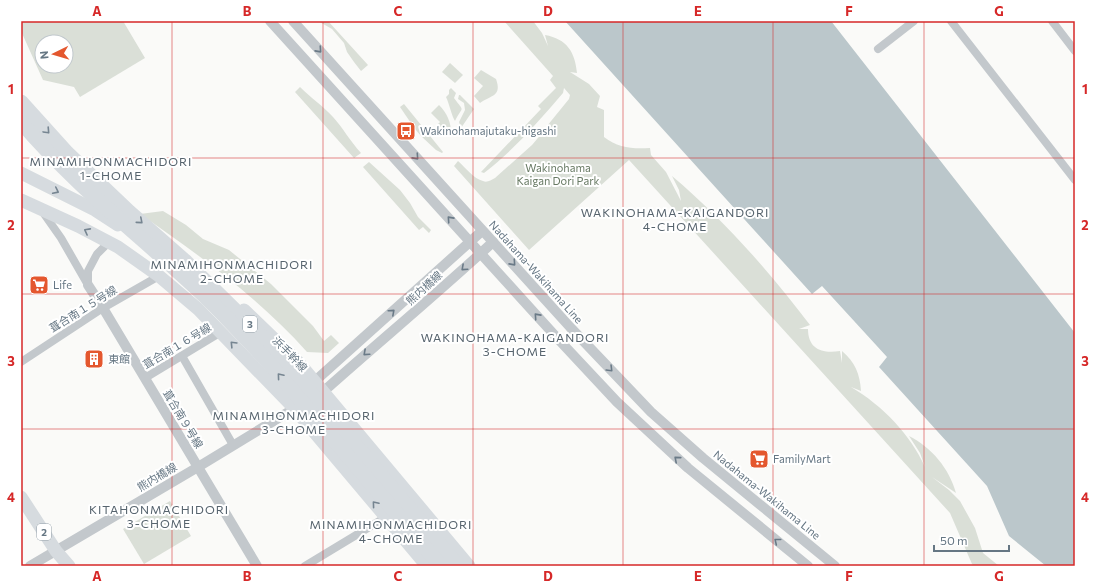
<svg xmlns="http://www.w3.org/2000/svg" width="1096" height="587" viewBox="0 0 1096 587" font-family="Commissioner,'Noto Sans JP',sans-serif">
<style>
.green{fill:#dadfd7;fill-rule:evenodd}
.water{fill:#bbc7cb}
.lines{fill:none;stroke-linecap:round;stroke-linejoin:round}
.minor{stroke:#c3c8cc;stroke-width:8}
.tertiary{stroke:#c3c8cc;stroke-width:10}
.primary{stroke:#d6dbdf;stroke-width:13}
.trunk{stroke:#d6dbdf;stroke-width:13}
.motorway{stroke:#d6dbdf;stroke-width:15}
.oneway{stroke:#6a7a87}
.oneway2{stroke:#768591}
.grid{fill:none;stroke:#d62828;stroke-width:1;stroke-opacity:0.55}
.labels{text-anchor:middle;stroke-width:4;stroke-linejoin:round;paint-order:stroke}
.shield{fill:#fff;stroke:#939fa8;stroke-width:1}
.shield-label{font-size:10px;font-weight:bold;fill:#657683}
.poi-label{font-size:11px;fill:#657683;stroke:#fff;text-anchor:start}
.park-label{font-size:11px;fill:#687a64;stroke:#fff}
.street-label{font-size:11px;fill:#657683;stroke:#fff}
.neighbourhood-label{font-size:12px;letter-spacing:1px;fill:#57646e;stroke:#fff}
.neatline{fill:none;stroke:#d62828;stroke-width:1.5}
.grid-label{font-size:13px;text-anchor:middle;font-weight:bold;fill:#d62828}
</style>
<rect width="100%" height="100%" fill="#fafaf8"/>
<!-- green -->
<g class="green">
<path d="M21,21H123L145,58L80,97L74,87L43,80L21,31ZM42,42H66V66H42Z"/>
<path d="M318,21H328L368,65L361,71L354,62L347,52L344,43L332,29Z"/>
<path d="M504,21H533L542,33L548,46L545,35C567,39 575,52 577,73L570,72L589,84L600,96L597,107L604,110V137C618,148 632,149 650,148L651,155L666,172L681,201L679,190L672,176C724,220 769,271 810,325L799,329H808C808,349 822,354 840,351L842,363V351C855,362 860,374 861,391L851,387C883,406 910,434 925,467L920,453L909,436C932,448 949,468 956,493L932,477L949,490L960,501L975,528L983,553L999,566H974L972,564L950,513L629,160L529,250L454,166L458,161C465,167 474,179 483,181C487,183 491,180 495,178L532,145L543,132L546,135L551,131L547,126L569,99L570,95L564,88L563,93C539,121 514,150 484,173L481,172L541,109L538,106L556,88L550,80L553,76Z"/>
<path d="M450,63L463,75L455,83L442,72Z"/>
<path d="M481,70L496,79C502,96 492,95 480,103L474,96L483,86L474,78Z"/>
<path d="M300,87C311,98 323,106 333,117C343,128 350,141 361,153L354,158L295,92Z"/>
<path d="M451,88L456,93L454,98C465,113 463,105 455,121C452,117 449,103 446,97L449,94V90Z"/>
<path d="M459,95H460L474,109L461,128L459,122L465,110L464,103L458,99Z"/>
<path d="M404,104L443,152L442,153L436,150L421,136L415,129L400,107Z"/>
<path d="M439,105C447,113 451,122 451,133L449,136L438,124L440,122L431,113Z"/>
<path d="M369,162L400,190L410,203L418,217L431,230L429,233L423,227L419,230L363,167Z"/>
<path d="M163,211L186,225L203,239L229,250L245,263L271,284L313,326L324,341L331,335L339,343L328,353L307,352C259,298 199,255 140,214Z"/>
<path d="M170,501L191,536L144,564L123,529Z"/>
</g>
<!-- water -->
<path class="water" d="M565,21H831L1075,333V566H1046L1009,536L987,486L879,367L887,357L822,286L812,294Z"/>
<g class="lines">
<!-- minor -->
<g class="minor">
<path d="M951,21L1075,180"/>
<path d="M1052,21L1075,51"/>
<path d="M878,49L914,21"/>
<path d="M42,211L61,238L88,285"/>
<path d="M88,285V271L97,254L109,242"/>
<path d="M182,356L233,445"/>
<path d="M21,362L103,308L159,276"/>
<path d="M145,378L221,332"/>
<path d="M305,566L386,517"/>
</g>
<!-- tertiary -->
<g class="tertiary">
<path d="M270,21L559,340L617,402L688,468L808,566"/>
<path d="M293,21L570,327L651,412L703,458L835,566"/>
<path d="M88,285L103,308L257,566"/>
<path d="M310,387L315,381L482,231"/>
<path d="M317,394L324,391C380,341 438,293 493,242"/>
<path d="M30,566L198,467L300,405"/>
</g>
<!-- primary -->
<g class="primary">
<path d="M21,173L95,210L118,225"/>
<path d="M21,200L78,226L118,247L159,276L198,309L294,408L427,566"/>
<path d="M244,310L299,363L469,566"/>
</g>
<!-- trunk -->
<path class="trunk" d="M21,497L56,551L69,566"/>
<!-- motorway -->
<g class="motorway">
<path d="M21,102L67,153L129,212L186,262L249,324L279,355L458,566"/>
<path d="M21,122C78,189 150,243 213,304C233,324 251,344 270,364L441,566"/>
</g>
</g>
<!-- one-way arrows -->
<defs><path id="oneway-chevron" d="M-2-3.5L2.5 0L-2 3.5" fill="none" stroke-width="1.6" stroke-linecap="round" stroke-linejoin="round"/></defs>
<g class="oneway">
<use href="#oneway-chevron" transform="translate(319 50) rotate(48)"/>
<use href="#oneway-chevron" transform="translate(416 157) rotate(48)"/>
<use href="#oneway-chevron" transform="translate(450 219) rotate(-132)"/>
<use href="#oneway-chevron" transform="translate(513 263) rotate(48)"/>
<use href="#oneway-chevron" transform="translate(464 268) rotate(138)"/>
<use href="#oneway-chevron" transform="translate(392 312) rotate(-42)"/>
<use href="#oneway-chevron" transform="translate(537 316) rotate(-132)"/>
<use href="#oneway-chevron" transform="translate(366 353) rotate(138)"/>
<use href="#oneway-chevron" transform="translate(610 369) rotate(45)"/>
<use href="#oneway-chevron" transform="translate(677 459) rotate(-139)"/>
<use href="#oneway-chevron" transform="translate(777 541) rotate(-141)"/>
</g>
<g class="oneway2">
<use href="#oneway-chevron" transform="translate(47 131) rotate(47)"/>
<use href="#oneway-chevron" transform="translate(56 191) rotate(26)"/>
<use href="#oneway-chevron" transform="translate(140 221) rotate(41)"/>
<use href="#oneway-chevron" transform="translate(87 231) rotate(-152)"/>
<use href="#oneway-chevron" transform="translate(233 344) rotate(-134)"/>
<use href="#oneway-chevron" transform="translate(280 376) rotate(-130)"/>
<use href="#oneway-chevron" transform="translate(375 504) rotate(-130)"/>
</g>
<!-- grid -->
<path class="grid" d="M172,21V566M323,21V566M473,21V566M623,21V566M773,21V566M924,21V566M21,158H1075M21,294H1075M21,429H1075"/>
<!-- icons -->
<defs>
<symbol id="bus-square" viewBox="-11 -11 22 22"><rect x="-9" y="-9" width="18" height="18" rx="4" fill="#e4572e" stroke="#fff"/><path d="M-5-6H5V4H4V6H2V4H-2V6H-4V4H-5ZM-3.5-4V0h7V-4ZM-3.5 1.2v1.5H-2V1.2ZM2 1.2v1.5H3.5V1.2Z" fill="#fff"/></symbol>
<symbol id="supermarket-square" viewBox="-11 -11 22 22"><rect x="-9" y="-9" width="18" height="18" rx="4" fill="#e4572e" stroke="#fff"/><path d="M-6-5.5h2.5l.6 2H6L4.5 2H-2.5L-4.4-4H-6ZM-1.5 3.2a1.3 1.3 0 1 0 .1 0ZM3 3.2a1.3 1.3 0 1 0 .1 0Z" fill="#fff"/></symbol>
<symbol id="building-square" viewBox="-11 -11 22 22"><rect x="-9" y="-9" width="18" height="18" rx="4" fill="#e4572e" stroke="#fff"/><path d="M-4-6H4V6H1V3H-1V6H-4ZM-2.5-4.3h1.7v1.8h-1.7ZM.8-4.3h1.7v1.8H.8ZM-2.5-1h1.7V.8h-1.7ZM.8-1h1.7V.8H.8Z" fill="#fff"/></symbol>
</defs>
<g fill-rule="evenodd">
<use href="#bus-square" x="395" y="120" width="22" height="22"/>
<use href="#supermarket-square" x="28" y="274" width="22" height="22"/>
<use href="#building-square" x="83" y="348" width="22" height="22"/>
<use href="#supermarket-square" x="748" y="448" width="22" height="22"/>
</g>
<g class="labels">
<!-- shield labels -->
<g class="shield">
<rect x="243" y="316" width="14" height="16" rx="3"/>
<rect x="37" y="524" width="14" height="16" rx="3"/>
</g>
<g class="shield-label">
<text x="250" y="328">3</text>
<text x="44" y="536">2</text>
</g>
<!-- poi labels -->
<g class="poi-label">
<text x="420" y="135">Wakinohamajutaku-higashi</text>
<text x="53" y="289">Life</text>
<text x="108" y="363">東館</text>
<text x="773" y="463">FamilyMart</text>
</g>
<!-- park labels -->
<g class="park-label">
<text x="558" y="172">Wakinohama<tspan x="558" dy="13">Kaigan Dori Park</tspan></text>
</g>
<!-- street labels -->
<g class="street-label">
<text transform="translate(536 272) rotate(48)" y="4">Nadahama-Wakihama Line</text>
<text transform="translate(424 288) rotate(-42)" y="4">熊内橋線</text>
<text transform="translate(83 309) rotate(-32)" y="4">葺合南１５号線</text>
<text transform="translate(177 346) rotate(-31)" y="4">葺合南１６号線</text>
<text transform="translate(290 354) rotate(46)" y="4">浜手幹線</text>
<text transform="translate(183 419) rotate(59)" y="4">葺合南９号線</text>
<text transform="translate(157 477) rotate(-31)" y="4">熊内橋線</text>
<text transform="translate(767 495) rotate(39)" y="4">Nadahama-Wakihama Line</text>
</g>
<!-- neighbourhood labels -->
<g class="neighbourhood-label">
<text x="111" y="166">MINAMIHONMACHIDORI<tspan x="111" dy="14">1-CHOME</tspan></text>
<text x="675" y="217">WAKINOHAMA-KAIGANDORI<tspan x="675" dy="14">4-CHOME</tspan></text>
<text x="232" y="269">MINAMIHONMACHIDORI<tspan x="232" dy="14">2-CHOME</tspan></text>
<text x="515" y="342">WAKINOHAMA-KAIGANDORI<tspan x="515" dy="14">3-CHOME</tspan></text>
<text x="294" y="420">MINAMIHONMACHIDORI<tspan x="294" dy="14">3-CHOME</tspan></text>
<text x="159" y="514">KITAHONMACHIDORI<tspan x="159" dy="14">3-CHOME</tspan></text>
<text x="391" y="529">MINAMIHONMACHIDORI<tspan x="391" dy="14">4-CHOME</tspan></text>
</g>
</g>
<!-- border -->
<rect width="1096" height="587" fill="none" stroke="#ffffff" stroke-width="44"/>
<!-- north arrow -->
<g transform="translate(54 54) rotate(265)"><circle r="19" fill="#ffffff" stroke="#c1c8cd"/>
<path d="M0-3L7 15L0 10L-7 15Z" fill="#e4572e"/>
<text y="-6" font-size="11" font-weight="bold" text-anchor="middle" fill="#657683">N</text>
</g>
<!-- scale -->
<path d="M934 545v6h75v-6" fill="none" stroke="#657683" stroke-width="2"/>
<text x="940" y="545" font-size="12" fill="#657683" stroke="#ffffff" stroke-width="3" paint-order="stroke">50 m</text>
<rect x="22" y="22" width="1052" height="543" class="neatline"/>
<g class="grid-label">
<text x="97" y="16">A</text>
<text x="247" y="16">B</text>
<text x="398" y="16">C</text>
<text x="548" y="16">D</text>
<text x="698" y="16">E</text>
<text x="849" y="16">F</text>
<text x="999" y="16">G</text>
<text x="11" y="94">1</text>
<text x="1085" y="94">1</text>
<text x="11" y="230">2</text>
<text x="1085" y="230">2</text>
<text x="11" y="366">3</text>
<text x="1085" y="366">3</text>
<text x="11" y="502">4</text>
<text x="1085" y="502">4</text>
<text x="97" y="581">A</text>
<text x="247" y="581">B</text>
<text x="398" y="581">C</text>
<text x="548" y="581">D</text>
<text x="698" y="581">E</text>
<text x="849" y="581">F</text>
<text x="999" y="581">G</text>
</g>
</svg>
